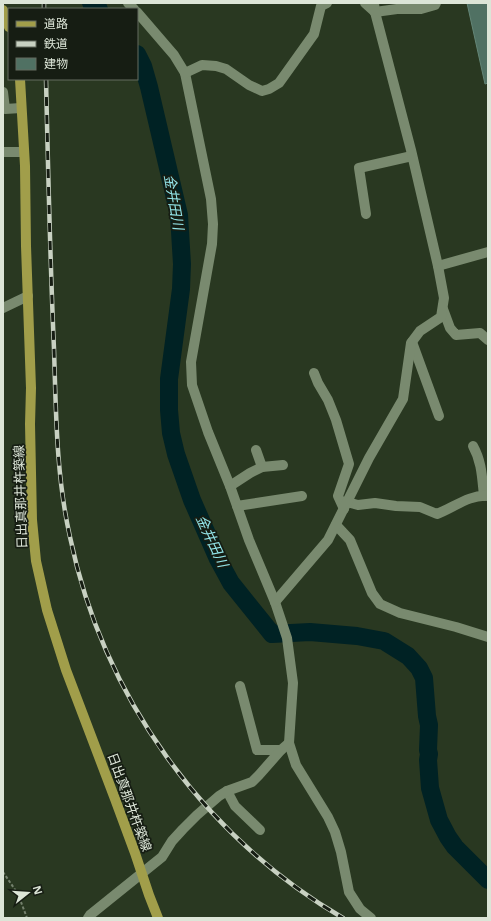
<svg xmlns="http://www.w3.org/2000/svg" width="491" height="921" viewBox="0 0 491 921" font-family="'Open Sans','Noto Sans JP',sans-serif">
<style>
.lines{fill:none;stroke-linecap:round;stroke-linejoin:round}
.river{stroke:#002224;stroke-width:18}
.building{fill:#507163;stroke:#648677}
.path{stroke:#74816d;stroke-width:2;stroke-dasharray:3 2;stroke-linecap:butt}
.minor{stroke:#798a6f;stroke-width:10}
.major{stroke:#a19e4a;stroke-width:10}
.rail-casing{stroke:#c8d1c2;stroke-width:4.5}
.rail{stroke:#161d13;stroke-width:3;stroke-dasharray:9;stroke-linecap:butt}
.labels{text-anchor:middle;stroke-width:3.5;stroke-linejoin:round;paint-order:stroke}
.street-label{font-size:13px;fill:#dce5d7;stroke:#161d13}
.water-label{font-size:14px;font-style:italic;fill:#92e4e8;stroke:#161d13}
</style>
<rect width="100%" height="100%" fill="#293821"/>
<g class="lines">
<!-- river -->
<g class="river">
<path d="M91,3L99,9"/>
<path d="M137,54L143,66L149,87L179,215L182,264L181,289L169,379V410L171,433L176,454L192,500L218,559L231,583L272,634L310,632L357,636L384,641L408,656L419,668L424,678L427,716L429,725L428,750L429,754L428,760L430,788L439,820L448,837L455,847L488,880"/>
</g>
</g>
<!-- building -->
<path class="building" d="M467,3H488V83L485,84Z"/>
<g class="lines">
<!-- path -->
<path class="path" d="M3,872L18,894L27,918"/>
<!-- minor -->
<g class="minor">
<path d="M128,3L134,9"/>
<path d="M365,3L375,12"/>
<path d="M137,12L174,55L185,73L211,199L213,224L212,244L191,362L192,385L208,432L230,486L249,540L275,602L287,638L293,683L289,743L296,765L328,817L335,832L341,852L349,892L360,909L371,918"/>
<path d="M375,12L397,9H421L435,5L436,3"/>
<path d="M185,73L202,65L216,66L226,69L249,85L262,91L269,89L279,83L314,34L321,6L327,3"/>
<path d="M3,92L5,109L21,108"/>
<path d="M3,152H24"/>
<path d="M366,214L359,168L412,156"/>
<path d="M438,266L488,252"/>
<path d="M3,308L28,296"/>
<path d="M443,309L450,328L456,335L480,333L488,340"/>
<path d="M412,342L439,416"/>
<path d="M314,373L318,383L328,400L336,420L349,464L338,496L344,509"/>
<path d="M473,446C482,462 482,478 484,496"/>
<path d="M256,450L262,467"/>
<path d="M230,486L250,473L262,467L283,465"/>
<path d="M347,502L358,505L375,503L396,506L420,507L437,514C453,508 470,494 488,496"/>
<path d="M237,506L302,496"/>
<path d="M336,525L350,540L372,593L380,604L400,613L456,627L488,637"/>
<path d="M275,602L328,540L369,458L403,399L411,343L420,331L441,317L444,298L438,266L411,150L375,12L374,3"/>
<path d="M240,686L257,750H281"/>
<path d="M227,791L235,806L260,830"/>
<path d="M88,918L90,915L162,857L172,841L183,829L197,815L219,796L227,791L252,782L259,775L281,750L289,743"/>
</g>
<!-- major -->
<g class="major">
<path d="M3,10L9,27"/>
<path d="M20,79L25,166L26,246L31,388L30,424L32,520L36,561L47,610L66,670L115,799L135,853L149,895L158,918"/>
</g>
<defs>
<g id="rail">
<path d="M44,3V9"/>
<path d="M46,79C48,169 50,259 54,349C56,411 56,475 70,537C103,696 203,836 343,918"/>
</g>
</defs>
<!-- rail casing -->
<use href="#rail" class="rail-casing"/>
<!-- rail -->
<use href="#rail" class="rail"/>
</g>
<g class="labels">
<!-- street labels -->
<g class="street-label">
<text transform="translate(20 497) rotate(-92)" y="5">日出真那井杵築線</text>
<text transform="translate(130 802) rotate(70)" y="5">日出真那井杵築線</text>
</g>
<!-- water labels -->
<g class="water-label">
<text transform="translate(174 202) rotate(80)" y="5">金井田川</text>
<text transform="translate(212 541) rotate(65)" y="5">金井田川</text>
</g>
</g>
<!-- border -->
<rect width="491" height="921" fill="none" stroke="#dce5d7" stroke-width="8"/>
<!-- legend -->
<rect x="8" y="8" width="130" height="72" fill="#161d13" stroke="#656d61"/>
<rect x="16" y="21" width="20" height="6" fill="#a19e4a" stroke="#656d61"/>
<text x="44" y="28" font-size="12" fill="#dce5d7">道路</text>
<rect x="16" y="41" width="20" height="6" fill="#c8d1c2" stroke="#656d61"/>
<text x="44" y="48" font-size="12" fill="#dce5d7">鉄道</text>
<rect x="16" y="58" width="20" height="12" fill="#507163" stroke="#656d61"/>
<text x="44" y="68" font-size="12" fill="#dce5d7">建物</text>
<!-- north arrow -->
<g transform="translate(28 893) rotate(73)" stroke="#161d13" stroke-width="3" paint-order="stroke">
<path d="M0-3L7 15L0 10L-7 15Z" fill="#dce5d7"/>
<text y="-6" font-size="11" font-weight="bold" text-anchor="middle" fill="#dce5d7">N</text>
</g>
</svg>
